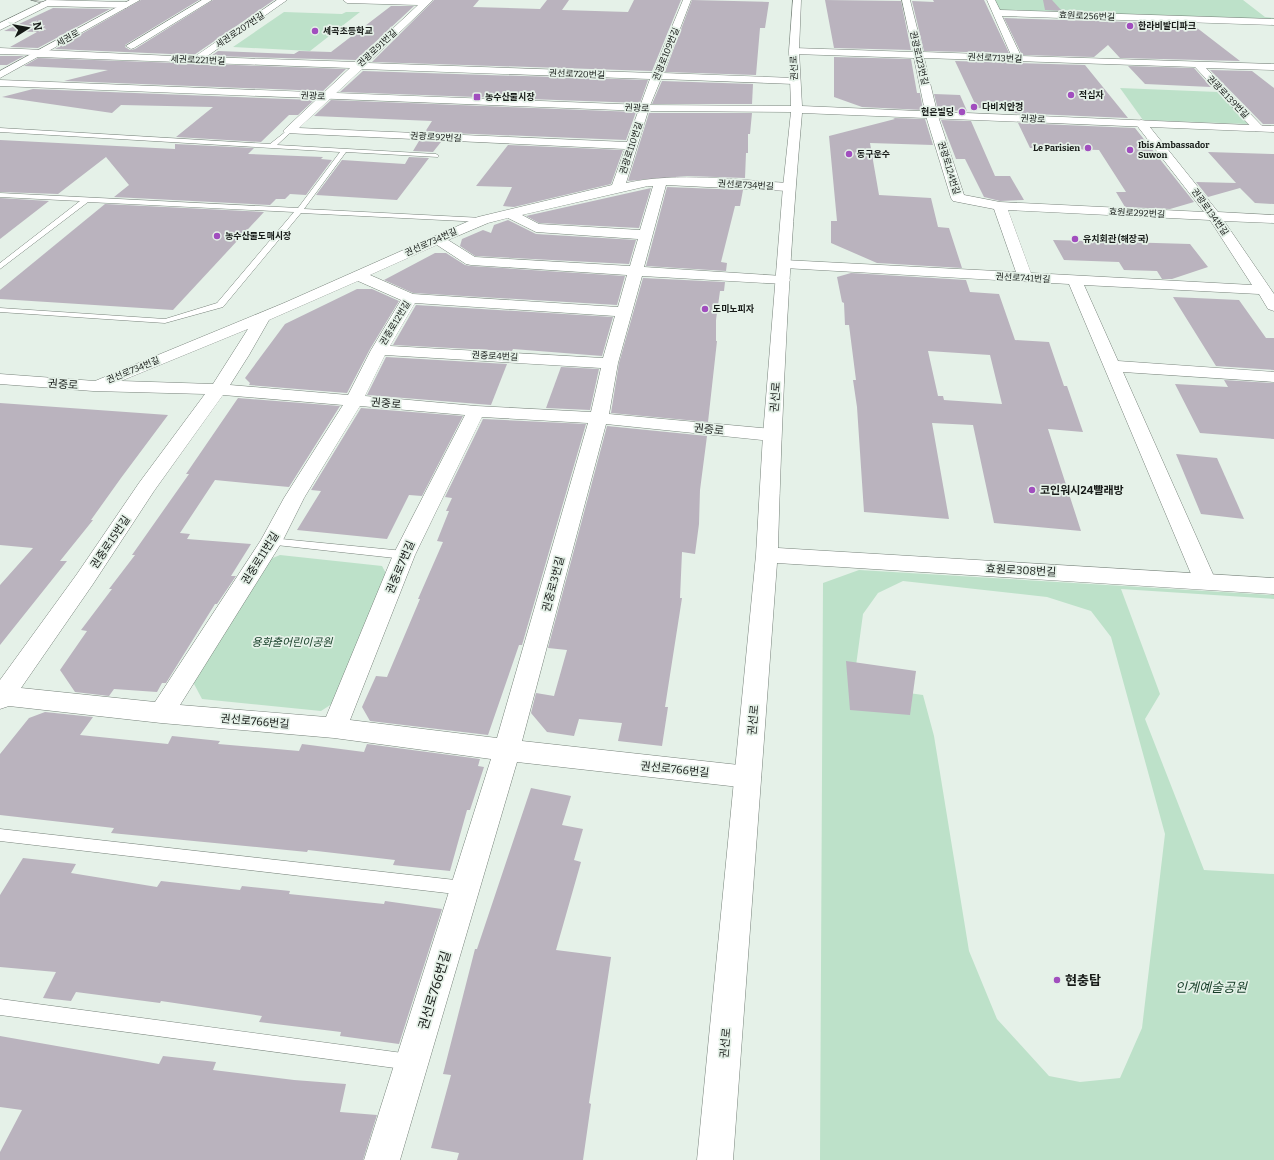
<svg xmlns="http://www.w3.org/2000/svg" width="1274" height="1160" viewBox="0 0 1274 1160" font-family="Bitter,'Noto Sans KR',serif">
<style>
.green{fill:#bde1c9;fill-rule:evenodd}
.building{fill:#bab3be;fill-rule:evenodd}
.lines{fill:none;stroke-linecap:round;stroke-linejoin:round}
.lane-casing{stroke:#78837b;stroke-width:1}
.street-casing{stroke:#78837b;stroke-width:1}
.secondary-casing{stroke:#78837b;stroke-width:1}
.lane{fill:#fff;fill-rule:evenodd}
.street{fill:#fff;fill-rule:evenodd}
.secondary{fill:#fff;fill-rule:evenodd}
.poi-dot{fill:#a14ebe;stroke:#e5f1e8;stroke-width:1.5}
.labels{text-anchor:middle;stroke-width:3.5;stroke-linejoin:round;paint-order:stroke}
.far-street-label{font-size:9px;fill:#161a17;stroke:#e5f1e8}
.far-poi-label{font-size:9px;font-weight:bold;fill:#161a17;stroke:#e5f1e8;text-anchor:start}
.street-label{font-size:11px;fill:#161a17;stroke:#e5f1e8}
.poi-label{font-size:11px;font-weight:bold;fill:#161a17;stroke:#e5f1e8;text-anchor:start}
.park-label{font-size:11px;font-style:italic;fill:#133b25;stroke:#e5f1e8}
.near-poi-label{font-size:13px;font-weight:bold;fill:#161a17;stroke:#e5f1e8;text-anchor:start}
.near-park-label{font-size:13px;font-style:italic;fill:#133b25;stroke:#e5f1e8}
.near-street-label{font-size:13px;fill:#161a17;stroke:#e5f1e8}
</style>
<rect width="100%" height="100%" fill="#e5f1e8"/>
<!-- green -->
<g class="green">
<path d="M993,0H1243L1265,17L1274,18V19L999,13Z"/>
<path d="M284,12L342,14L346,12H360L310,51L233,47Z"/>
<path d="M1120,88L1218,92L1248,124L1143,120Z"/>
<path d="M280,555L382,566L388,577L335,702L321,711L202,699L193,682L268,560Z"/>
<path d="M859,570L1274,595V599L1121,589L1160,694L1145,719L1204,870L1274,874V1160H820L823,583ZM903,581L1047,597L1091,611L1111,637L1165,834L1142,1028L1120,1078L1080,1082L1049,1076L997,1019L969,951L934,736L923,695L880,689L855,673L863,614L878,593Z"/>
</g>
<!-- building -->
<g class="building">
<path d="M141,0H199L125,45V47L130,50L135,49L213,0H274L194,55L55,49Z"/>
<path d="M434,0H479L473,7L540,9L547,0H569L562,10L628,12L634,0H681L652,71L372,62Z"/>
<path d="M692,0L769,2L765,28H760L756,75L665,72Z"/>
<path d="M825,0L901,1L911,50L834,48Z"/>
<path d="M933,0H984L1009,53L924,51L912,1L934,2Z"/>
<path d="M1043,0H1052L1062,11L1045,10Z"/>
<path d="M391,6H414L356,60L211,56L218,51L294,54L299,51L331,52Z"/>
<path d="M53,8L110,9L38,48L10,47L37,32L4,31Z"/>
<path d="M1004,18L1192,24L1240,61L1120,58L1108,45L1094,57L1022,55Z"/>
<path d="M0,56H24L7,65H0Z"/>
<path d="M834,57L911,59L917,93H920L923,110L862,107L834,97Z"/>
<path d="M38,58L346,69L323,91L64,81L108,70L24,66Z"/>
<path d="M955,61L1085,65L1128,118L1012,113L1010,109L977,108Z"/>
<path d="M1128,66L1194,68L1211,87L1145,84Z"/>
<path d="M1210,70L1252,71L1274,88V124H1263Z"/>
<path d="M363,71L648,80L640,103L340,92Z"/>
<path d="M662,81L753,84L752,104H652Z"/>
<path d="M33,89L314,100L298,115H289L261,142L176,137L213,107L121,105L112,113L2,97Z"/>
<path d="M934,94L960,95L967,111L938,110Z"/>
<path d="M331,100L636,112L626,140L425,132L432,121L314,116Z"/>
<path d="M649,113H752L750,134H748V153H746L745,178L687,176L628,181Z"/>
<path d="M893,118L925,119L933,145L870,143L879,195L931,198L938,227L949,228L962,268L877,263L831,243V221H837L829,136L895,119Z"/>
<path d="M941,120L971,121L995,176H1010L1024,200L1000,201L984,197L965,159H956Z"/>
<path d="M1018,123L1135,128L1194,202L1170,209L1125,207L1116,192H1126L1099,150L1030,148Z"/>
<path d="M0,140L175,149V144L254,148L248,154L323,157L321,159L332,160L306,195L290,194L285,199H276L270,205L114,197L129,185L106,157L58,194L0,192Z"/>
<path d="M419,141L441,142L433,152L413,151Z"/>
<path d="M508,145L623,150L611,184L514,207L503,206L512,187L476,186Z"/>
<path d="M1208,152L1274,154V204L1255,203L1240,188L1208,197L1196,182L1236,183Z"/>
<path d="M409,157L429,158L397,200L316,195L342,160L405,164Z"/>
<path d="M667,187L743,190L740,206H735L721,262L727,263L726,271L646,266Z"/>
<path d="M651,188L639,228L539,223L526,216Z"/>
<path d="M0,198L49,201L0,239Z"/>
<path d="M105,204L264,212L173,310L0,299V290Z"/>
<path d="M508,220L536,234L636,240L629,264L475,256L460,246L462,239L483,230L491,233L494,225Z"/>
<path d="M1053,240L1190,244L1208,267L1172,279H1162L1157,271L1124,270L1119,262L1064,260Z"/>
<path d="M435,253H446L465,265L471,266L625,276L617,305L413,293L384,280Z"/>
<path d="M851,273L966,280L970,292L999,294L1015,340L1049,342L1064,386H1067L1083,432L1048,429L1081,531L994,523L973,425L932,423L949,519L864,512L857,407L853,380H856L849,325H845L844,303L842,302L837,277ZM928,351L990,355L1002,404L944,400L943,396H938Z"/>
<path d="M643,278L725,282L724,291H720L716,320V341H717L708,422L611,413L619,363Z"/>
<path d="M357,289H372L399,301L370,349L347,393L249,385L250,383L245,378L285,324Z"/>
<path d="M1173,297L1239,300L1266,338H1274V370L1216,366Z"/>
<path d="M416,305L613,317L602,356L513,349L512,351L393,345Z"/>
<path d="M386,357L507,364L491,405L367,395Z"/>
<path d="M561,367L599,369L590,410L546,408Z"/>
<path d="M1224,380L1274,383V439L1200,433L1175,384L1228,387Z"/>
<path d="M238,398L340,406L289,487L215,480L180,533L190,534L187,539L251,544L231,576H236L217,604H215L166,683H162L157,692L114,689L109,696L75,692L60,670L87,631L81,630L112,589H109L135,555H132L189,474H186Z"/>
<path d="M0,403L168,415L121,478L91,520H93L60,561H67L0,645V585L33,548L0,545Z"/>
<path d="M361,408L463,416L422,496L409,495L387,539L297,530L321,491L311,490Z"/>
<path d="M483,419L586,424L522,645H519L488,735L370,721L362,707L376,676L387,677L420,599H418L443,542L437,541L449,511H446L452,498L445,497Z"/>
<path d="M607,426L707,436L700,490L699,524L695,554L682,552L680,598H682L665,707H668L662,746L618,741L622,723L579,719L574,736L547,732L531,713L536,693L554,696L567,650L548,648Z"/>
<path d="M1176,454L1217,458L1244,519L1201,514Z"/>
<path d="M846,661L916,671L910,715L850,710Z"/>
<path d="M45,712L93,717L80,735L168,744L172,736L220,741L218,744L299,751L302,744L364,752L367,744L480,759L478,766L484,767L470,810H467L450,871L393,865L395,860L308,850L307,852L111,833L114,828L0,815V754L29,718Z"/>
<path d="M531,788L571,796L562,825L583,829L574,860L581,862L556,950L611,957L589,1103L591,1104L583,1160H457L459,1153L431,1148L451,1075L443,1074L475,949H477Z"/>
<path d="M23,858L76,864L71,873L157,887L161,881L240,890L242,886L290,891L289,894L384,904L385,901L442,909L399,1044L340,1036L341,1032L259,1022L262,1016L161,1001L160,1003L76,992L71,1001L43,998L56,972L0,967V895Z"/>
<path d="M0,1036L159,1064L163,1056L216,1062L213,1070L294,1080L346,1084L340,1112L377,1115L363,1160H0V1152L22,1110L0,1107Z"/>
</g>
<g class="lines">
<defs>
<g id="lane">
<path d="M31,0L49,3L47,4Z"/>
<path d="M0,128L270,144L289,129L291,130V132L277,145L436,154L439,156L438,157L346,152L304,209L483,218L486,220L483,222L301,213L223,307L165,323L0,312V308L165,319L217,303L294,212L88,202L0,269V263L80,201L0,197V193L298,208L340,152L0,132Z"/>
<path d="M271,538L404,551L409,555L404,559L267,544L266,542Z"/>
<path d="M0,829L464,881L469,883L471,888L469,893L464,895L0,841Z"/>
<path d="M0,999L410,1054L416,1056L418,1062L416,1068L410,1070L0,1015Z"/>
</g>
<g id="street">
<path d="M47,0L126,2L130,5L126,8L48,6L0,30V23Z"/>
<path d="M202,0H212L134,48L131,49L126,46Z"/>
<path d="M277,0H287L206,57L357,62L418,5L347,3L343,0H433L368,63L653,73L683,0H691L663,73L794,78L799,81L794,84L661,79L649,108L626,183C679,172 735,180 789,183L795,187L789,191L666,185L644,267L783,276L788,277L790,280L788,283L783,284L642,276L618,363L609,414L772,429L779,431L781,435L779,439L772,441L606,424L522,741L748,766L757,769L761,777L757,785L748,788L517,762L400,1160H364L491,759L334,738L161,723L9,706L0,709V680L77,574L139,483L205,394L93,391L0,384V374L95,381L284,303L478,217L612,185L625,149L285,133L283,131L285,129L350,68L38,57L34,55L0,54V48L194,57ZM362,69L650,79L627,142L299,128ZM648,186H653L640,230L539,224L522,215ZM508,218L536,232L638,239L630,266L475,257L448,240L488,223ZM437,245L466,264L471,265L627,275L618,307L413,294L370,275ZM358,281L401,300L371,350L348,395L230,385L249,355L269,320ZM415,303L615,316L603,358L390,346ZM248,329L213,384L121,381ZM385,355L601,368L591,412L476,406L365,396ZM223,395L343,405L284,498L261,540L155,702L21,688L93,584L154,491ZM360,406L465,415L393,555L326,717L180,705L282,542L304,498ZM482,417L588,423L497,738L350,720L415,555Z"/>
<path d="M902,0H910L923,52L1011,55L987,0H995L1000,10L1274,19V25L1002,16L1021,56L1274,64V70L1206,68L1263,127L1265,129L1263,131H1255L1195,67L924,58L938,116L964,195L1000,202L1204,212L1135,123L1141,120L1145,121L1218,212L1274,215V223L1224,221L1274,294V311L1268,309L1259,294L1084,285L1118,361L1274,372V382L1123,372L1216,581L1213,586L1205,589L1197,586L1194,581L1069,284L784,268L779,267L777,264L779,261L784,260L1016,272L994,209L953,201L951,198L926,116L914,58L794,54L789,51L794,48L913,52ZM1008,210L1210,220L1252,285L1031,273Z"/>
</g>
<g id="secondary">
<path d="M130,0H140L0,78V71Z"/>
<path d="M793,0H801L799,51L802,106L1274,126V132L802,113C789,257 782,403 778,548L1274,578V594L777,563L733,1160H697L756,555L763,435L783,187L791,112L644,111L0,86V80L644,105L791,106L789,51Z"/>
</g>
</defs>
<!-- lane casing -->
<use href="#lane" class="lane-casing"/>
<!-- street casing -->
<use href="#street" class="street-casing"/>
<!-- secondary casing -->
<use href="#secondary" class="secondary-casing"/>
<!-- lane -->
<use href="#lane" class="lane"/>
<!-- street -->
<use href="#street" class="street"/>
<!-- secondary -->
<use href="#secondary" class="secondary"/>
</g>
<!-- markers -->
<g class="poi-dot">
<circle cx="1130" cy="26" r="4"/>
<circle cx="315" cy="31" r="4"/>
<circle cx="1071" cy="95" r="4"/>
<rect x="473" y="93" width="8" height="8" rx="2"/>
<circle cx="974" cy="107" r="4"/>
<circle cx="962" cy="112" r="4"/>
<circle cx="1088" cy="148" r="4"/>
<circle cx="1130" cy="150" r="4"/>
<circle cx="849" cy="154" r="4"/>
<circle cx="217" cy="236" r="4"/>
<circle cx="1075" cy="239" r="4"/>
<circle cx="705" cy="309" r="4"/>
<circle cx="1032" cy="490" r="4"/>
<circle cx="1057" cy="980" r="4"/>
</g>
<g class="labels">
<!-- far-street labels -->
<g class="far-street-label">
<text transform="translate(1087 16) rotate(2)" y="3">효원로256번길</text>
<text transform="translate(240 30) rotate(-34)" y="3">세권로207번길</text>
<text transform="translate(68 38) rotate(-29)" y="3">세권로</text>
<text transform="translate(377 48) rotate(-43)" y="3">권광로91번길</text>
<text transform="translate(666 54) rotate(-68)" y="3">권광로109번길</text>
<text transform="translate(919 58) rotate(77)" y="3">권광로123번길</text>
<text transform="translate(995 58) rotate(2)" y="3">권선로713번길</text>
<text transform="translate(198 60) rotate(2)" y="3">세권로221번길</text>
<text transform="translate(794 68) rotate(-92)" y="3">권선로</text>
<text transform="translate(577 74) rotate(2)" y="3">권선로720번길</text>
<text transform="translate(313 96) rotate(2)" y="3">권광로</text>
<text transform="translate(1228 97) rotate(46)" y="3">권광로139번길</text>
<text transform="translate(637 108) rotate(2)" y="3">권광로</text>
<text transform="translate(1033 119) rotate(2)" y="3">권광로</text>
<text transform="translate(436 137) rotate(3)" y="3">권광로92번길</text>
<text transform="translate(631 148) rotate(-72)" y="3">권광로110번길</text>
<text transform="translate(949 168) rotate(73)" y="3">권광로124번길</text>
<text transform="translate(746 185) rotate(3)" y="3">권선로734번길</text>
<text transform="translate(1210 212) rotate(54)" y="3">권광로134번길</text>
<text transform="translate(1137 213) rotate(3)" y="3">효원로292번길</text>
<text transform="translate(431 242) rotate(-24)" y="3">권선로734번길</text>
<text transform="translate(1023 278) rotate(3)" y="3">권선로741번길</text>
<text transform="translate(395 323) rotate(-59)" y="3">권중로12번길</text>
<text transform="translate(495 356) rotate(3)" y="3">권중로4번길</text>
<text transform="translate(133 370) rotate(-22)" y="3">권선로734번길</text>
</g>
<!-- far-poi labels -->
<g class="far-poi-label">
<text x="1138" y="29">한라비발디파크</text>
<text x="323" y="34">세곡초등학교</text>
<text x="1079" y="98">적십자</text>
<text x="485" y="100">농수산물시장</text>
<text x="982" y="110">다비치안경</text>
<text x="954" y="115" text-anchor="end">현은빌딩</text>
<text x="1138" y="148">Ibis Ambassador<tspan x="1138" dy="10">Suwon</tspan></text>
<text x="1080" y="151" text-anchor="end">Le Parisien</text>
<text x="857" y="157">동구운수</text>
<text x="225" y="239">농수산물도매시장</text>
<text x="1083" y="242">유치회관 (해장국)</text>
<text x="713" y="312">도미노피자</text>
</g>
<!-- street labels -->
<g class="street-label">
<text transform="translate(63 384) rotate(4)" y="4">권중로</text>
<text transform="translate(775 397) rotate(-86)" y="4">권선로</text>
<text transform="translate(386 403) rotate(5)" y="4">권중로</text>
<text transform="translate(709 429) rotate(6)" y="4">권중로</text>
<text transform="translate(110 542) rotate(-56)" y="4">권중로15번길</text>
<text transform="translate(260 558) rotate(-58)" y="4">권중로11번길</text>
<text transform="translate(400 567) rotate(-67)" y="4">권중로7번길</text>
<text transform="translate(1021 570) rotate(3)" y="4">효원로308번길</text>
<text transform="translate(553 584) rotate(-75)" y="4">권중로3번길</text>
<text transform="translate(753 720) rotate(-85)" y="4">권선로</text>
<text transform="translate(255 721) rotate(5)" y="4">권선로766번길</text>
<text transform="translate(675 769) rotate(6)" y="4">권선로766번길</text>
<text transform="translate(725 1043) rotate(-85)" y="4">권선로</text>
</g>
<!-- poi labels -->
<g class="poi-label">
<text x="1040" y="494">코인워시24빨래방</text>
</g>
<!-- park labels -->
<g class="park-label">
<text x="292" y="646">용화출어린이공원</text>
</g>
<!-- near-poi labels -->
<g class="near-poi-label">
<text x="1065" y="985">현충탑</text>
</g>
<!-- near-park labels -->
<g class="near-park-label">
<text x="1211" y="992">인계예술공원</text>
</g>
<!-- near-street labels -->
<g class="near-street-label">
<text transform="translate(434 990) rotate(-73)" y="5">권선로766번길</text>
</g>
</g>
<!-- north arrow -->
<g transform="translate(28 28) rotate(79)" stroke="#e5f1e8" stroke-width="3" paint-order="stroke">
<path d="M0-3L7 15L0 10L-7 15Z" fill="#161a17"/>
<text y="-6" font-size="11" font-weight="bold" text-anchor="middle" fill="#161a17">N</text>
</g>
</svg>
